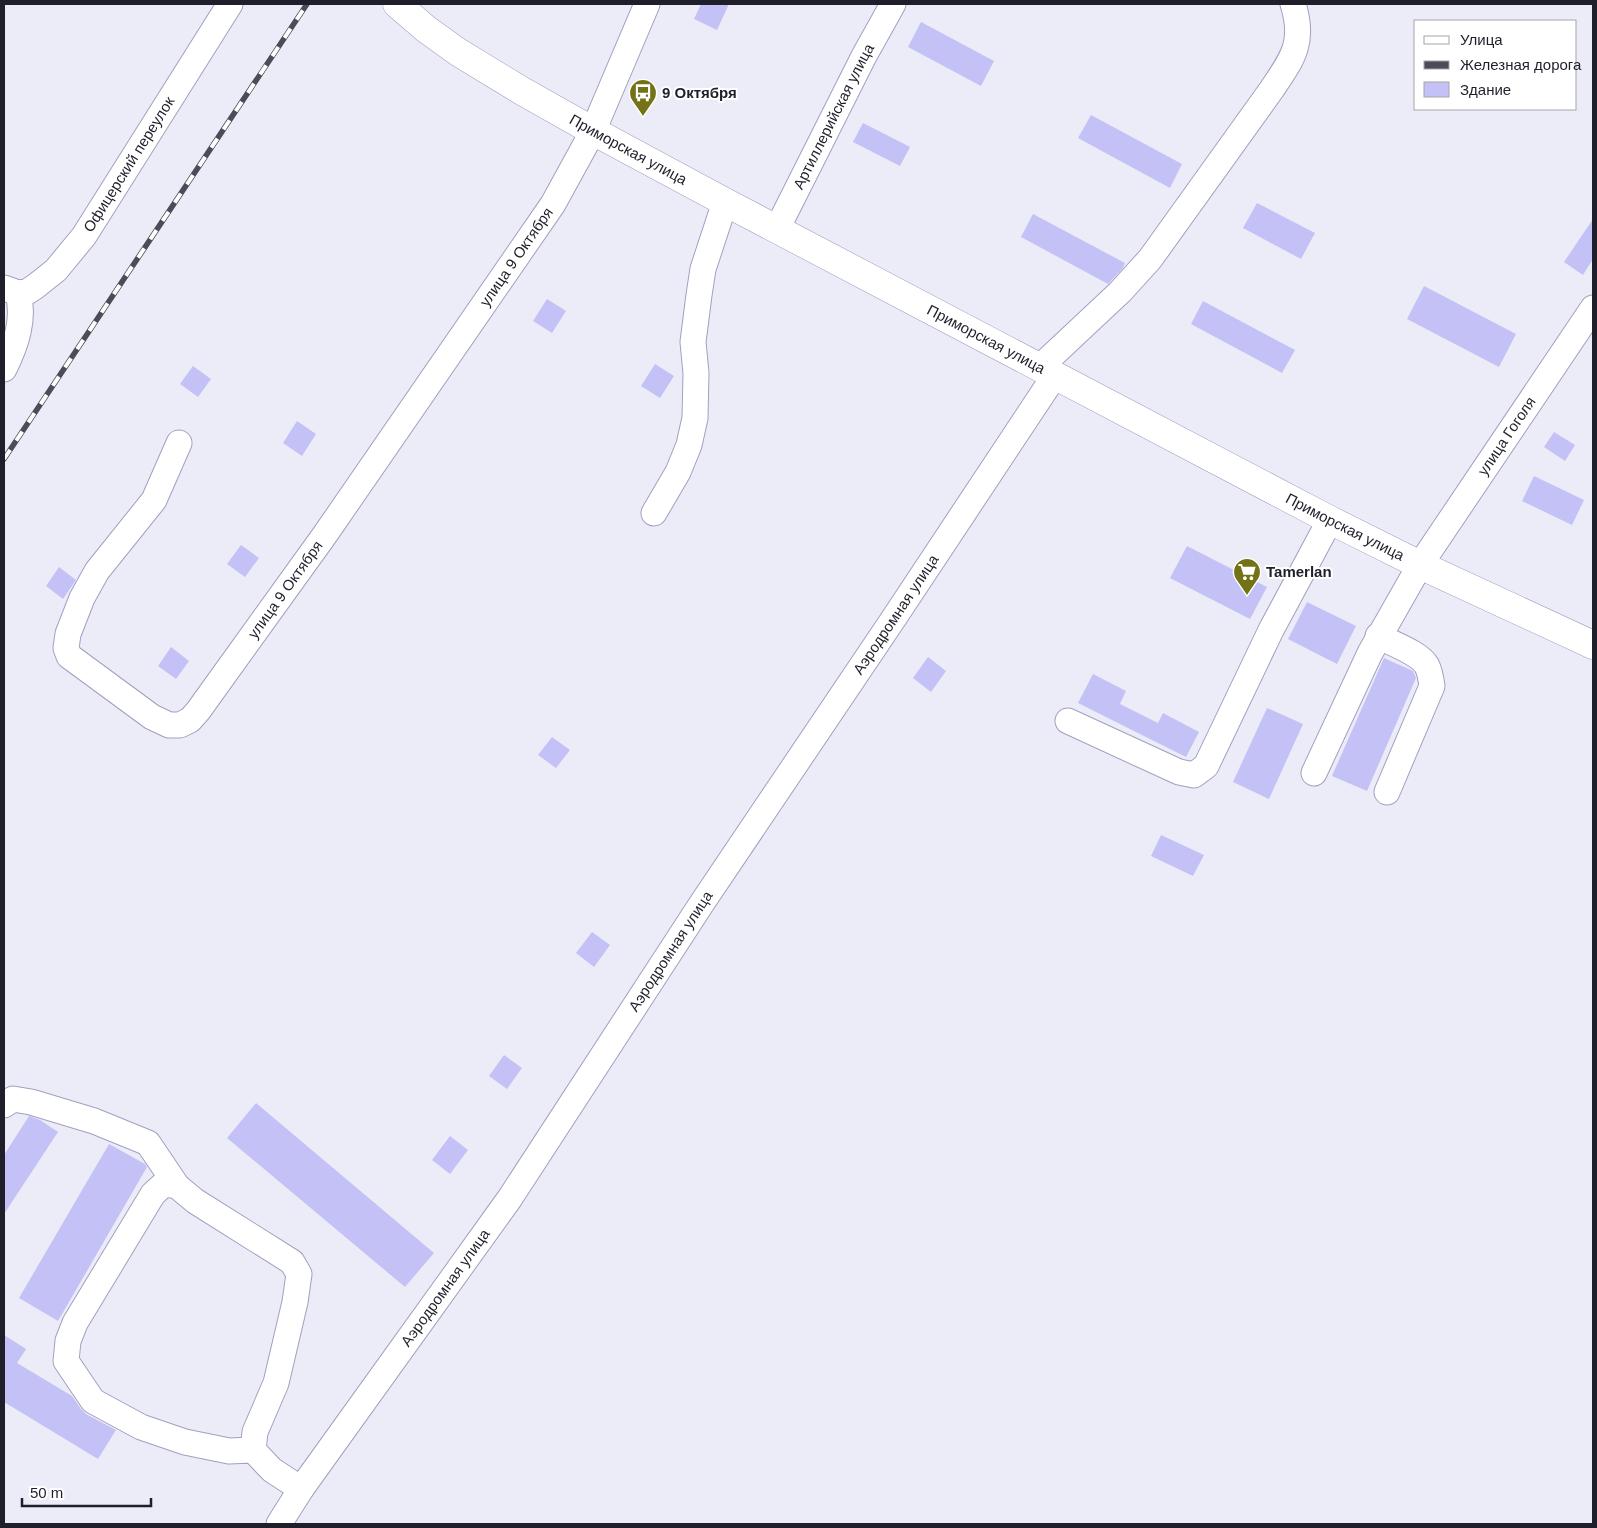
<svg xmlns="http://www.w3.org/2000/svg" width="1597" height="1528" viewBox="0 0 1597 1528" font-family="Helvetica,sans-serif">
<style>
.building{fill:#c3c1f5}
.lines{fill:none;stroke-linecap:round;stroke-linejoin:round}
.minor-casing{stroke:#a0a0bf;stroke-width:27}
.major-casing{stroke:#a0a0bf;stroke-width:29}
.minor{stroke:#fff;stroke-width:25}
.major{stroke:#fff;stroke-width:28}
.rail-casing{stroke:#4c4c59;stroke-width:5.5}
.rail{stroke:#fff;stroke-width:4;stroke-dasharray:11;stroke-linecap:butt}
.labels{text-anchor:middle;stroke-width:4;stroke-linejoin:round;paint-order:stroke}
.poi-label{font-size:15px;font-weight:bold;fill:#1f1f2b;stroke:#fff;text-anchor:start}
.street-label{font-size:15px;fill:#1f1f2b;stroke:#fff}
</style>
<rect width="100%" height="100%" fill="#ececf9"/>
<!-- building -->
<g class="building">
<path d="M701,4H729L717,30L694,19Z"/>
<path d="M921,22L994,61L981,86L908,47Z"/>
<path d="M1091,115L1182,164L1170,188L1078,138Z"/>
<path d="M863,123L910,147L900,166L853,142Z"/>
<path d="M1257,203L1315,233L1301,259L1243,228Z"/>
<path d="M1033,214L1125,263L1123,268L1108,284L1021,237Z"/>
<path d="M1593,219V259L1583,275L1564,262Z"/>
<path d="M1424,286L1516,334L1499,367L1407,319Z"/>
<path d="M547,299L566,311L552,333L533,321Z"/>
<path d="M1203,301L1295,350L1282,373L1191,324Z"/>
<path d="M655,364L674,376L660,398L641,386Z"/>
<path d="M193,366L211,379L198,397L180,384Z"/>
<path d="M297,421L316,434L302,456L283,443Z"/>
<path d="M1554,432L1575,445L1565,461L1544,447Z"/>
<path d="M1534,476L1584,500L1572,525L1522,501Z"/>
<path d="M241,545L259,558L245,577L227,564Z"/>
<path d="M1187,546L1267,587L1250,619L1170,578Z"/>
<path d="M59,567L76,580L63,599L46,586Z"/>
<path d="M1307,602L1356,626L1337,664L1288,639Z"/>
<path d="M171,647L189,661L176,679L158,666Z"/>
<path d="M928,657L946,671L931,692L913,678Z"/>
<path d="M1384,658L1413,671L1416,678L1367,791L1332,776Z"/>
<path d="M1093,674L1126,691L1120,704L1158,723L1163,713L1199,732L1186,757L1078,703Z"/>
<path d="M1267,708L1303,724L1269,799L1233,782Z"/>
<path d="M552,737L570,750L556,768L538,755Z"/>
<path d="M1161,835L1204,855L1193,876L1151,856Z"/>
<path d="M592,932L610,945L594,967L576,953Z"/>
<path d="M504,1055L522,1068L507,1089L489,1076Z"/>
<path d="M256,1103L434,1253L405,1287L227,1138Z"/>
<path d="M29,1116L40,1120L58,1132L4,1214V1155Z"/>
<path d="M450,1136L468,1150L450,1174L432,1160Z"/>
<path d="M109,1144L145,1164L147,1167L58,1321L19,1298Z"/>
<path d="M4,1335L26,1349L17,1363L72,1396L81,1409L86,1414L116,1430L98,1459L4,1402Z"/>
</g>
<g class="lines">
<defs>
<g id="minor">
<path id="s1" d="M777,229L864,56L893,4"/>
<path id="s2" d="M4,288L18,293L27,292L36,286L56,270L84,236L230,4"/>
<path d="M1040,367L1120,292L1150,259L1272,89C1293,58 1305,42 1293,4"/>
<path d="M4,369C16,345 25,319 18,293"/>
<path id="s3" d="M179,443L154,500L97,571L82,598L68,634L66,648L69,656L152,717L169,725H180L190,720L198,711L324,536L553,204L593,131L647,4"/>
<path d="M654,513L678,472L689,445L695,418L696,373L693,342L699,295L703,269L725,202"/>
<path d="M1378,636C1391,643 1420,653 1427,666C1430,672 1431,679 1432,686L1387,792"/>
<path d="M1068,721L1179,772L1194,775L1206,766L1271,630L1330,520"/>
<path id="s4" d="M1314,773L1370,653L1420,565L1593,308"/>
<path d="M4,1105L13,1099L31,1102L94,1121L148,1143L177,1186"/>
<path d="M253,1450L229,1451L185,1442L141,1427L93,1401L66,1361L68,1341L75,1323L153,1194L164,1184L177,1186L195,1201L292,1262L299,1274L295,1302L276,1383L255,1432L253,1450L272,1470L301,1489"/>
<path id="s5" d="M279,1524L301,1489L510,1198L702,903L894,618L1055,375"/>
</g>
<g id="major">
<path id="s6" d="M397,4L426,29L458,52L522,91L593,131L725,202L1330,520L1420,565L1593,645"/>
</g>
</defs>
<!-- minor casing -->
<use href="#minor" class="minor-casing"/>
<!-- major casing -->
<use href="#major" class="major-casing"/>
<!-- minor -->
<use href="#minor" class="minor"/>
<!-- major -->
<use href="#major" class="major"/>
<defs>
<path id="rail" d="M4,459L307,4"/>
</defs>
<!-- rail casing -->
<use href="#rail" class="rail-casing"/>
<!-- rail -->
<use href="#rail" class="rail"/>
</g>
<!-- icons -->
<defs>
<symbol id="bus-pin" viewBox="-11 -11 22 30"><path d="M0 17L-7.5 6A9.5 9.5 0 1 1 7.5 6Z" fill="#747216" stroke="#fff"/><path d="M-5-6H5V4H4V6H2V4H-2V6H-4V4H-5ZM-3.5-4V0h7V-4ZM-3.5 1.2v1.5H-2V1.2ZM2 1.2v1.5H3.5V1.2Z" fill="#fff"/></symbol>
<symbol id="supermarket-pin" viewBox="-11 -11 22 30"><path d="M0 17L-7.5 6A9.5 9.5 0 1 1 7.5 6Z" fill="#747216" stroke="#fff"/><path d="M-6-5.5h2.5l.6 2H6L4.5 2H-2.5L-4.4-4H-6ZM-1.5 3.2a1.3 1.3 0 1 0 .1 0ZM3 3.2a1.3 1.3 0 1 0 .1 0Z" fill="#fff"/></symbol>
</defs>
<g fill-rule="evenodd">
<use href="#bus-pin" x="627" y="77" width="32" height="43"/>
<use href="#supermarket-pin" x="1231" y="556" width="32" height="43"/>
</g>
<g class="labels">
<!-- poi labels -->
<g class="poi-label">
<text x="662" y="98">9 Октября</text>
<text x="1266" y="577">Tamerlan</text>
</g>
<!-- street labels -->
<g class="street-label">
<text dy="5" stroke="none"><textPath href="#s1" startOffset="126">Артиллерийская улица</textPath></text>
<text dy="5" stroke="none"><textPath href="#s6" startOffset="274">Приморская улица</textPath></text>
<text dy="5" stroke="none"><textPath href="#s2" startOffset="189">Офицерский переулок</textPath></text>
<text dy="5" stroke="none"><textPath href="#s3" startOffset="956">улица 9 Октября</textPath></text>
<text dy="5" stroke="none"><textPath href="#s6" startOffset="679">Приморская улица</textPath></text>
<text dy="5" stroke="none"><textPath href="#s4" startOffset="389">улица Гоголя</textPath></text>
<text dy="5" stroke="none"><textPath href="#s6" startOffset="1084">Приморская улица</textPath></text>
<text dy="5" stroke="none"><textPath href="#s3" startOffset="551">улица 9 Октября</textPath></text>
<text dy="5" stroke="none"><textPath href="#s5" startOffset="1099">Аэродромная улица</textPath></text>
<text dy="5" stroke="none"><textPath href="#s5" startOffset="694">Аэродромная улица</textPath></text>
<text dy="5" stroke="none"><textPath href="#s5" startOffset="289">Аэродромная улица</textPath></text>
</g>
</g>
<!-- border -->
<rect width="1597" height="1528" fill="none" stroke="#1f1f2b" stroke-width="10"/>
<!-- legend -->
<rect x="1414" y="20" width="162" height="90" fill="#ffffff" stroke="#a5a5aa"/>
<rect x="1424" y="36" width="25" height="8" fill="#ffffff" stroke="#a5a5aa"/>
<text x="1460" y="45" font-size="15" fill="#1f1f2b">Улица</text>
<rect x="1424" y="61" width="25" height="8" fill="#4c4c59" stroke="#a5a5aa"/>
<text x="1460" y="70" font-size="15" fill="#1f1f2b">Железная дорога</text>
<rect x="1424" y="82" width="25" height="15" fill="#c3c1f5" stroke="#a5a5aa"/>
<text x="1460" y="95" font-size="15" fill="#1f1f2b">Здание</text>
<!-- scale -->
<path d="M22 1498v8h129v-8" fill="none" stroke="#1f1f2b" stroke-width="2.5"/>
<text x="30" y="1498" font-size="15" fill="#1f1f2b" stroke="#ffffff" stroke-width="4" paint-order="stroke">50 m</text>
</svg>
